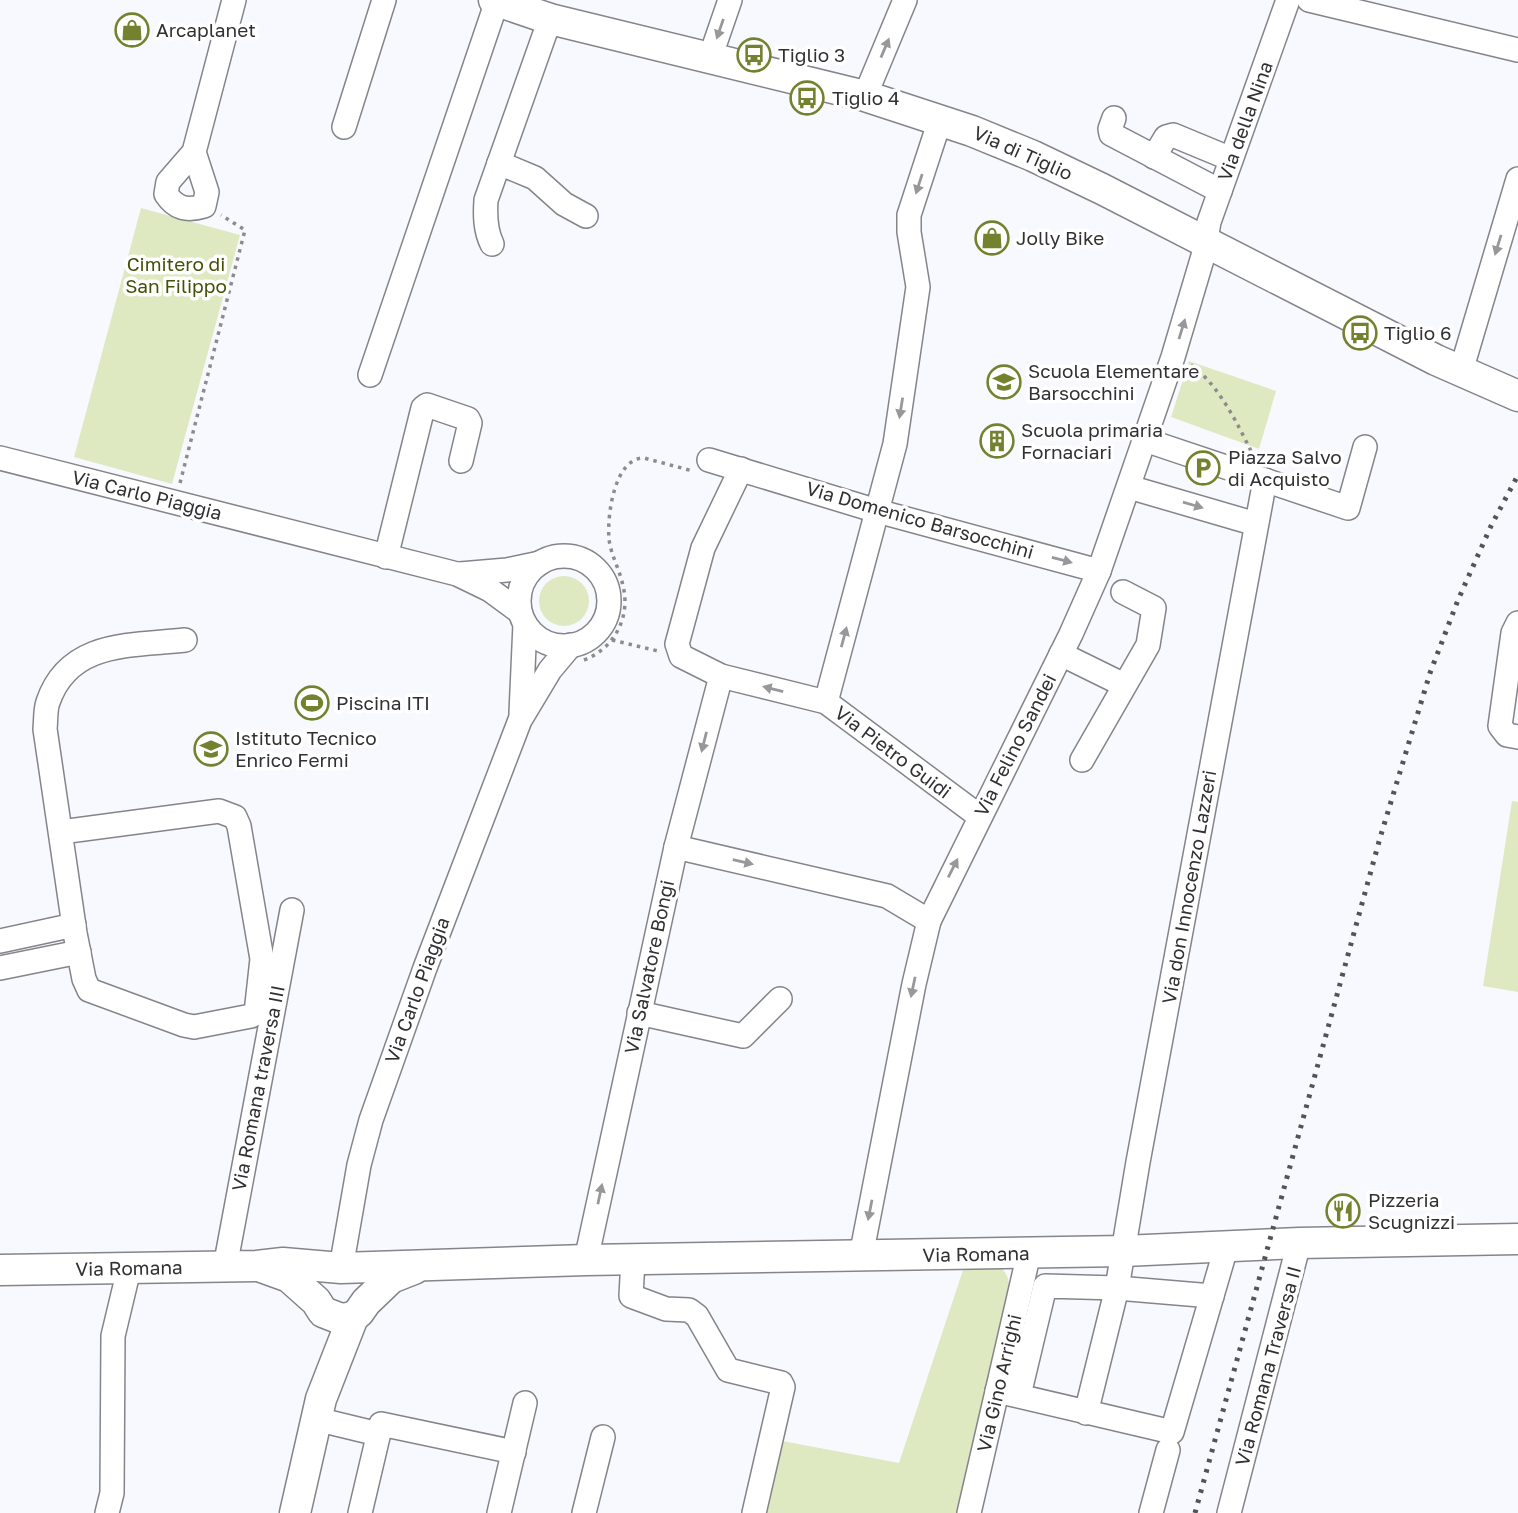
<svg xmlns="http://www.w3.org/2000/svg" width="1518" height="1513" viewBox="0 0 1518 1513" font-family="'Golos Text',sans-serif">
<style>
.green{fill:#dee9c1}
.lines{fill:none;stroke-linecap:round;stroke-linejoin:round}
.minor-casing{stroke:#84858a;stroke-width:26}
.major-casing{stroke:#84858a;stroke-width:33}
.path{stroke:#8c8c90;stroke-width:3.5;stroke-dasharray:3.5 5;stroke-linecap:butt}
.minor{stroke:#fff;stroke-width:23}
.major{stroke:#fff;stroke-width:30}
.rail{stroke:#545457;stroke-width:5;stroke-dasharray:3.5 7;stroke-linecap:butt}
.oneway{fill:#98989a}
.labels{text-anchor:middle;stroke-width:7;stroke-linejoin:round;paint-order:stroke}
.poi-label{font-size:19px;fill:#313134;stroke:#fff;text-anchor:start}
.street-label{font-size:19px;fill:#313134;stroke:#fff}
.park-label{font-size:19px;fill:#445007;stroke:#fff}
</style>
<rect width="100%" height="100%" fill="#f8f9fe"/>
<!-- green -->
<g class="green">
<path d="M141,208L240,235L172,484L74,457Z"/>
<path d="M1189,361L1276,391L1259,449L1171,417Z"/>
<circle cx="564" cy="601" r="25"/>
<path d="M1512,801L1518,802V992L1483,986Z"/>
<path d="M998,1266C1007,1272 1009,1278 1009,1288L956,1513H764L777,1440L899,1463L963,1270Z"/>
</g>
<g class="lines">
<defs>
<g id="minor">
<path d="M1309,0L1518,50"/>
<path d="M710,58L730,0"/>
<path d="M865,96L905,0"/>
<path d="M1114,118L1110,129L1111,134L1220,191"/>
<path d="M344,127L384,0"/>
<path d="M194,152L207,192L204,206C187,211 176,209 166,194L168,182L194,152L234,0"/>
<path d="M1154,157L1166,137L1173,135L1231,159"/>
<path d="M499,163L535,178L564,204L586,216"/>
<path d="M492,244C485,230 485,215 486,200L550,19"/>
<path d="M1461,371L1518,179"/>
<path d="M370,375L497,1"/>
<path d="M1145,440L1348,508L1365,447"/>
<path d="M0,458L457,574L490,590L520,612"/>
<path d="M709,460L877,511L1099,571"/>
<path d="M741,469L703,548L677,644L681,656L721,676L826,702L979,816"/>
<path d="M1129,487L1256,524"/>
<circle cx="564" cy="601" r="45"/>
<path d="M386,557L423,408L427,405L468,419L470,423L461,461"/>
<path d="M460,574L507,570L540,563"/>
<path d="M1518,623L1513,633L1500,726L1507,735L1518,737"/>
<path d="M1061,654L1124,685"/>
<path d="M826,702L895,444L918,287L909,232V215L940,120"/>
<path d="M521,713L525,624"/>
<path d="M1082,760L1148,645L1154,608L1123,592"/>
<path d="M61,832L219,811L235,817L239,826L262,959L256,1013L251,1016L194,1027L184,1025L89,990L84,979L75,933L45,729C46,721 45,710 48,702C69,640 132,646 185,640"/>
<path d="M676,847L887,896L929,921"/>
<path d="M0,941L74,925"/>
<path d="M0,968L79,952"/>
<path d="M639,1013L743,1036L780,999"/>
<path d="M861,1256L914,984L929,921L1071,634L1099,571L1173,357L1203,256L1209,222L1288,0"/>
<path d="M586,1260L676,847L721,676"/>
<path d="M633,1260L631,1296L666,1309L689,1310L697,1316L728,1370L781,1383L783,1387L754,1513"/>
<path d="M225,1267L292,910"/>
<path d="M341,1268L359,1165L371,1120L425,968L520,720L550,670L571,645"/>
<path d="M997,1391L1172,1432L1226,1248"/>
<path d="M1019,1395L1045,1286L1117,1288L1212,1296"/>
<path d="M1086,1413L1117,1288L1138,1162L1265,480"/>
<path d="M316,1419L378,1434"/>
<path d="M107,1513L112,1493L113,1336L129,1269"/>
<path d="M360,1513L381,1424L514,1452"/>
<path d="M499,1513L525,1403"/>
<path d="M584,1513L603,1437"/>
<path d="M969,1513L1029,1253"/>
<path d="M1151,1513L1168,1450"/>
<path d="M1229,1513L1299,1243"/>
</g>
<g id="major">
<path d="M494,0L550,19L865,96L972,131L1033,156L1102,189L1436,360L1518,396"/>
<path d="M264,1268L289,1277L316,1301L323,1312L341,1319L353,1317L359,1312L366,1302L391,1278L414,1269"/>
<path d="M0,1270L257,1266L283,1263L341,1268L586,1260L1124,1251L1299,1243L1518,1239"/>
<path d="M295,1513L321,1399L353,1317"/>
</g>
</defs>
<!-- minor casing -->
<use href="#minor" class="minor-casing"/>
<!-- major casing -->
<use href="#major" class="major-casing"/>
<!-- path -->
<g class="path">
<path d="M1191,365C1219,385 1237,423 1252,453"/>
<path d="M180,483L245,230L221,215"/>
<path d="M612,640L658,651"/>
<path d="M584,660C614,649 631,617 623,586C620,570 611,556 609,539C607,516 614,458 644,458L693,471"/>
</g>
<!-- minor -->
<use href="#minor" class="minor"/>
<!-- major -->
<use href="#major" class="major"/>
<!-- rail -->
<path class="rail" d="M1195,1513L1380,838L1430,673L1458,600L1491,526L1518,475"/>
</g>
<!-- one-way arrows -->
<defs><path id="oneway-solid" d="M-6-.8H1V-3.2L6.5 0L1 3.2V.8H-6Z" transform="scale(1.75)"/></defs>
<g class="oneway">
<use href="#oneway-solid" transform="translate(720 29) rotate(109)"/>
<use href="#oneway-solid" transform="translate(885 48) rotate(-67)"/>
<use href="#oneway-solid" transform="translate(919 184) rotate(108)"/>
<use href="#oneway-solid" transform="translate(1498 245) rotate(107)"/>
<use href="#oneway-solid" transform="translate(1182 329) rotate(-73)"/>
<use href="#oneway-solid" transform="translate(901 408) rotate(99)"/>
<use href="#oneway-solid" transform="translate(1193 505) rotate(16)"/>
<use href="#oneway-solid" transform="translate(1062 560) rotate(15)"/>
<use href="#oneway-solid" transform="translate(844 637) rotate(-75)"/>
<use href="#oneway-solid" transform="translate(773 689) rotate(-166)"/>
<use href="#oneway-solid" transform="translate(704 742) rotate(104)"/>
<use href="#oneway-solid" transform="translate(743 862) rotate(13)"/>
<use href="#oneway-solid" transform="translate(953 868) rotate(-63)"/>
<use href="#oneway-solid" transform="translate(913 987) rotate(102)"/>
<use href="#oneway-solid" transform="translate(600 1194) rotate(-78)"/>
<use href="#oneway-solid" transform="translate(870 1210) rotate(101)"/>
</g>
<!-- icons -->
<defs>
<symbol id="shop-ring" viewBox="-11 -11 22 22"><circle r="9.5" fill="#fff" stroke="#748230" stroke-width="1.5"/><path d="M-5-2.5h2.3a2.7 3.5 0 0 1 5.4 0H5L5.5 6h-11ZM-1.5-2.5h3a1.5 2.3 0 0 0-3 0Z" fill="#748230"/></symbol>
<symbol id="bus-ring" viewBox="-11 -11 22 22"><circle r="9.5" fill="#fff" stroke="#748230" stroke-width="1.5"/><path d="M-5-6H5V4H4V6H2V4H-2V6H-4V4H-5ZM-3.5-4V0h7V-4ZM-3.5 1.2v1.5H-2V1.2ZM2 1.2v1.5H3.5V1.2Z" fill="#748230"/></symbol>
<symbol id="school-ring" viewBox="-11 -11 22 22"><circle r="9.5" fill="#fff" stroke="#748230" stroke-width="1.5"/><path d="M0-5L7-2L0 1L-7-2ZM-4 1L0 2.5L4 1V4Q0 6-4 4Z" fill="#748230"/></symbol>
<symbol id="building-ring" viewBox="-11 -11 22 22"><circle r="9.5" fill="#fff" stroke="#748230" stroke-width="1.5"/><path d="M-4-6H4V6H1V3H-1V6H-4ZM-2.5-4.3h1.7v1.8h-1.7ZM.8-4.3h1.7v1.8H.8ZM-2.5-1h1.7V.8h-1.7ZM.8-1h1.7V.8H.8Z" fill="#748230"/></symbol>
<symbol id="parking-ring" viewBox="-11 -11 22 22"><circle r="9.5" fill="#fff" stroke="#748230" stroke-width="1.5"/><path d="M-3.5-5.5H1a3.5 3.5 0 0 1 0 7H-1V5.5H-3.5ZM-1-3.4V-.6H.8a1.4 1.4 0 0 0 0-2.8Z" fill="#748230"/></symbol>
<symbol id="stadium-ring" viewBox="-11 -11 22 22"><circle r="9.5" fill="#fff" stroke="#748230" stroke-width="1.5"/><path d="M0-5a6.5 5 0 1 0 0 10a6.5 5 0 1 0 0-10ZM-3.5-1.8h7v3.6h-7Z" fill="#748230"/></symbol>
<symbol id="restaurant-ring" viewBox="-11 -11 22 22"><circle r="9.5" fill="#fff" stroke="#748230" stroke-width="1.5"/><path d="M-5-6h1v4h1v-4h1v4h1v-4h1v5L-1.5 .5V6h-2V.5L-5-1ZM5-6V6H3V1.5H1.5Q1.5-4 5-6Z" fill="#748230"/></symbol>
</defs>
<g fill-rule="evenodd">
<use href="#shop-ring" x="113" y="11" width="38" height="38"/>
<use href="#bus-ring" x="735" y="36" width="38" height="38"/>
<use href="#bus-ring" x="788" y="79" width="38" height="38"/>
<use href="#shop-ring" x="973" y="219" width="38" height="38"/>
<use href="#bus-ring" x="1341" y="314" width="38" height="38"/>
<use href="#school-ring" x="985" y="363" width="38" height="38"/>
<use href="#building-ring" x="978" y="422" width="38" height="38"/>
<use href="#parking-ring" x="1184" y="449" width="38" height="38"/>
<use href="#stadium-ring" x="293" y="684" width="38" height="38"/>
<use href="#school-ring" x="192" y="730" width="38" height="38"/>
<use href="#restaurant-ring" x="1324" y="1192" width="38" height="38"/>
</g>
<g class="labels">
<!-- poi labels -->
<g class="poi-label">
<text x="156" y="37">Arcaplanet</text>
<text x="778" y="62">Tiglio 3</text>
<text x="832" y="105">Tiglio 4</text>
<text x="1016" y="245">Jolly Bike</text>
<text x="1384" y="340">Tiglio 6</text>
<text x="1028" y="378">Scuola Elementare<tspan x="1028" dy="22">Barsocchini</tspan></text>
<text x="1021" y="437">Scuola primaria<tspan x="1021" dy="22">Fornaciari</tspan></text>
<text x="1228" y="464">Piazza Salvo<tspan x="1228" dy="22">di Acquisto</tspan></text>
<text x="336" y="710">Piscina ITI</text>
<text x="235" y="745">Istituto Tecnico<tspan x="235" dy="22">Enrico Fermi</tspan></text>
<text x="1368" y="1207">Pizzeria<tspan x="1368" dy="22">Scugnizzi</tspan></text>
</g>
<!-- street labels -->
<g class="street-label">
<text transform="translate(1245 121) rotate(-70)" y="7">Via della Nina</text>
<text transform="translate(1023 153) rotate(24)" y="7">Via di Tiglio</text>
<text transform="translate(147 495) rotate(14)" y="7">Via Carlo Piaggia</text>
<text transform="translate(920 520) rotate(16)" y="7">Via Domenico Barsocchini</text>
<text transform="translate(1015 745) rotate(-63)" y="7">Via Felino Sandei</text>
<text transform="translate(893 752) rotate(37)" y="7">Via Pietro Guidi</text>
<text transform="translate(1189 887) rotate(-80)" y="7">Via don Innocenzo Lazzeri</text>
<text transform="translate(649 967) rotate(-78)" y="7">Via Salvatore Bongi</text>
<text transform="translate(417 990) rotate(-70)" y="7">Via Carlo Piaggia</text>
<text transform="translate(258 1088) rotate(-79)" y="7">Via Romana traversa III</text>
<text transform="translate(976 1254) rotate(-1)" y="7">Via Romana</text>
<text transform="translate(129 1268) rotate(-1)" y="7">Via Romana</text>
<text transform="translate(1268 1366) rotate(-75)" y="7">Via Romana Traversa II</text>
<text transform="translate(999 1383) rotate(-77)" y="7">Via Gino Arrighi</text>
</g>
<!-- park labels -->
<g class="park-label">
<text x="176" y="271">Cimitero di<tspan x="176" dy="22">San Filippo</tspan></text>
</g>
</g>
</svg>
